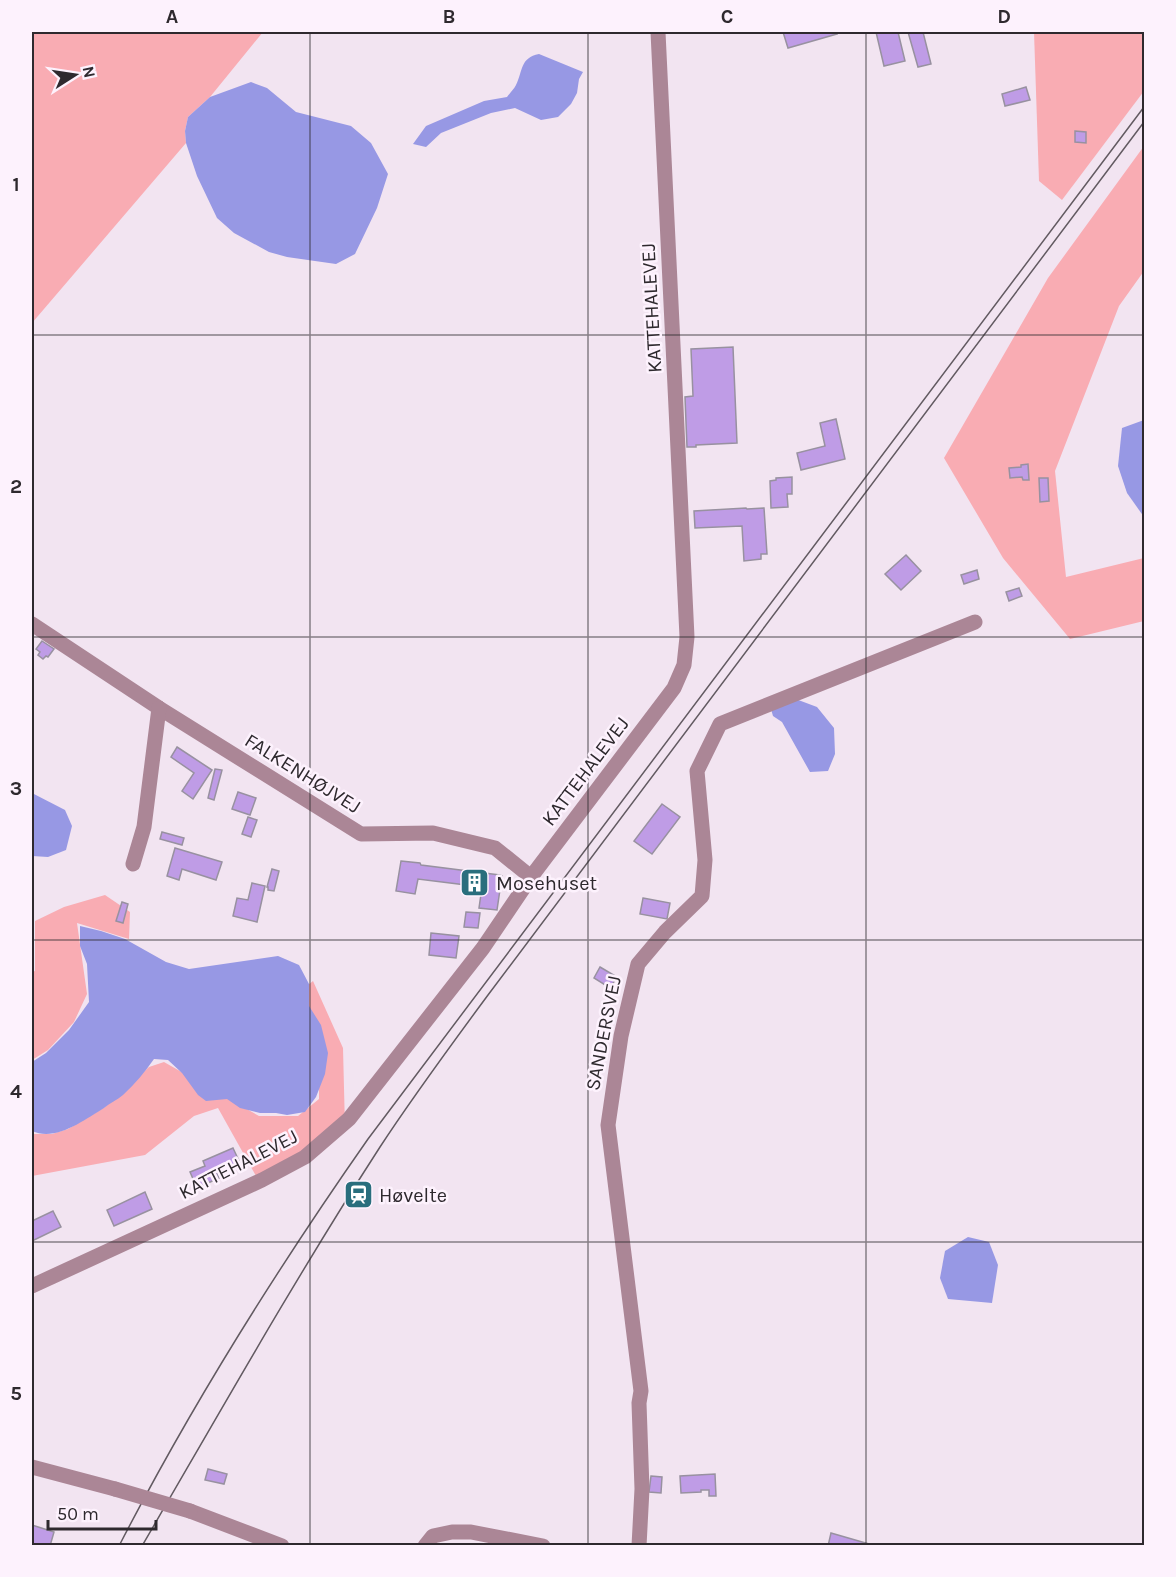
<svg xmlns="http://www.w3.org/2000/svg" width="1176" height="1577" viewBox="0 0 1176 1577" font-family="Karla,sans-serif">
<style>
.green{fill:#f9acb3}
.water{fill:#9798e4}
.building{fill:#bf9ce6;stroke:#9891a0;stroke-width:1.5}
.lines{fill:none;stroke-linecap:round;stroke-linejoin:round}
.minor{stroke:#ab8696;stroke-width:15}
.tram{stroke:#625a61;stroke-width:1.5}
.minor-bridge{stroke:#ab8696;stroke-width:15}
.grid{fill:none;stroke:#2e292e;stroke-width:1.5;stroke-opacity:0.55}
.labels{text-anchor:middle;stroke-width:5;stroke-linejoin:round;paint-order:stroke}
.street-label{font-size:20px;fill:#2e292e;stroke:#fdf2fd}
.poi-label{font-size:20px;fill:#2e292e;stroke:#fdf2fd;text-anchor:start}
.neatline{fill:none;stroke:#2e292e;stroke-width:2}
.grid-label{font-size:20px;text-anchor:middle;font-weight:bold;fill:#2e292e}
</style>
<rect width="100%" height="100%" fill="#f2e4f1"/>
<!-- green -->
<g class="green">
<path d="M32,32H263L210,97L188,117L185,131L186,143L32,323Z"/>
<path d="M1034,32H1144V91L1062,200L1039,181Z"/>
<path d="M1144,146V271L1119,306L1055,471L1066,577L1144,558V621L1070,639L1003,558L944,458L1048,278Z"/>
<path d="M105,895L130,912L129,939L77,923L87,994L74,1022L48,1050L32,1060V972L35,971V921L64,907Z"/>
<path d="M313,981L343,1048L345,1128L256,1176L218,1108L194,1116L145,1155L32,1176V1134H52L68,1129L105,1107L149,1067L164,1062L259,1116H298L319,1099V1026L298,993Z"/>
</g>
<!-- water -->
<g class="water">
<path d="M539,54L583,72L579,79L577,93L571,104L558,117L541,120L515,108L491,113L441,133L426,147L413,144L426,126L484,101L507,97C510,93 514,89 516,85C523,70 520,58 539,54Z"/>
<path d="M251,82L267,88L296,112L351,126L371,143L388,174L377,208L355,254L336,264L287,257L269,252L234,233L217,218L197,176L186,143L185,131L188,117L210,97Z"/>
<path d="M1144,420V517L1127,493L1118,466L1122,428Z"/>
<path d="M793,698L817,707L834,728L835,754L828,771L810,772L782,722L773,716L771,709Z"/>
<path d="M32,793L65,810L72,826L66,850L48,857L32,856Z"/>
<path d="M80,926L101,931L125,939L166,962L189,969L278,956L299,965L309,984V1006L321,1025L328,1053L325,1074L316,1097L305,1112L287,1115L276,1113H260L240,1108L227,1099L206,1101L198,1095L182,1073L168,1060L154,1059C145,1072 135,1084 123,1095C117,1100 110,1103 104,1108C84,1120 56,1142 32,1131V1062L46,1053L69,1030L89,1002L87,964L80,946Z"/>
<path d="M968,1237L989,1242L998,1265L992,1303L948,1299L940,1278L945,1251Z"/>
</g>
<!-- building -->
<g class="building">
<path d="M783,32H836L837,34L788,48Z"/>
<path d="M876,32H898L905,61L884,66Z"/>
<path d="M908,32H923L931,64L918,67Z"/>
<path d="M1026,87L1030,100L1005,106L1002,94Z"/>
<path d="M1075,131L1086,132V143L1075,142Z"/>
<path d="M733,347L737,443L696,445V447H687L685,397L693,396L691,349Z"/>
<path d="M836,419L845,459L801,470L797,453L825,446L820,423Z"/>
<path d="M1028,464L1029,480H1023L1022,477L1010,478L1009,468L1021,467V465Z"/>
<path d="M792,477V494H787L788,507L771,508L770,481L776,480V478Z"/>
<path d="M1039,478H1048L1049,501L1040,502Z"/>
<path d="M746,508L747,509L764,508L767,554H761V559L744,561L742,526L695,528L694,511Z"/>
<path d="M906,555L921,571L901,590L885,574Z"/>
<path d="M977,570L979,579L964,584L961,575Z"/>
<path d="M1019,588L1022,596L1009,601L1006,592Z"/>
<path d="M42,641L54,649L48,657L46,656L43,659L38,655L40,652L36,649Z"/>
<path d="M177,747L212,770L193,799L182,791L194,773L171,757Z"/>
<path d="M215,769L222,770L214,800L208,798Z"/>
<path d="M238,792L256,798L250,815L232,809Z"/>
<path d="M662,804L680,817L652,854L634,841Z"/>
<path d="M248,817L257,820L251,837L242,834Z"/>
<path d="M162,832L184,838L182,845L160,839Z"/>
<path d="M175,848L222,862L216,880L182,869L179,880L167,876Z"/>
<path d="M401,861L420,863L421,865L500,875L502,876L497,910L479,908L482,887L418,879L415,894L396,891Z"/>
<path d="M272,869L279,871L274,891L268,890V887H267Z"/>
<path d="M252,883L265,886L257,922L233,916L237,898L248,900Z"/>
<path d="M643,898L670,903L667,919L640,914Z"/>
<path d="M122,902L128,904L123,923L116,921Z"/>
<path d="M466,912L480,913L478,928L464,927Z"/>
<path d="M431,933L459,936L456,958L429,955Z"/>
<path d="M600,967L617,977L610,988L594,978Z"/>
<path d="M233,1148L240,1163L217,1173L219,1178L197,1188L190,1172L205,1166L203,1161Z"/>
<path d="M145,1192L152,1209L114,1226L107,1210Z"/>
<path d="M53,1211L61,1227L32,1241V1221Z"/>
<path d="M208,1469L227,1474L224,1484L205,1480Z"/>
<path d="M715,1474L716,1496H709V1490H701V1492L681,1493L680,1476Z"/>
<path d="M651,1476L662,1477L661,1493L649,1492Z"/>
<path d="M32,1525L54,1532L50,1546H32Z"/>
<path d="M831,1533L876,1546H828Z"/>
</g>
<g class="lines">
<!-- minor -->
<g class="minor">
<path d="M32,624L159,708L361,834L433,833L495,848L531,877"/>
<path d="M133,864L144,827L159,708"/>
<path d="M32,1286L262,1180L305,1157L349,1119L483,948L531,877L674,688L684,665L687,637L658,32"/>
<path d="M32,1467L115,1489"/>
<path d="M190,1511L282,1546"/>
<path d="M425,1546L433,1536L452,1532H471L543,1546"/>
<path d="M639,1546L642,1489L639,1403L641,1391L608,1125L621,1036L638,964L665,932L702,896L705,860L697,771L720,724L975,622"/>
</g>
<!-- tram -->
<g class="tram">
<path d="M119,1546C192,1404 277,1269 368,1139L1144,107"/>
<path d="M142,1546C220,1412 296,1277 380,1147C414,1095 451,1045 488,995L1144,122"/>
</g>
<!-- minor-bridge -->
<path class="minor-bridge" d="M115,1489L190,1511"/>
</g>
<!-- grid -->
<path class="grid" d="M310,32V1546M588,32V1546M866,32V1546M32,335H1144M32,637H1144M32,940H1144M32,1242H1144"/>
<!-- icons -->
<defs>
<symbol id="building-square" viewBox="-11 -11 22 22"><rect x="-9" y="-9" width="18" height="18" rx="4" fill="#296e7d" stroke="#fdf2fd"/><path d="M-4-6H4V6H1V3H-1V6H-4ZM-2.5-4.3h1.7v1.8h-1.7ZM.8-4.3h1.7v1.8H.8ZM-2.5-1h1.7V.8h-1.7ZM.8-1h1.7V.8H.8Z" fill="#fff"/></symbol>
<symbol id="station-square" viewBox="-11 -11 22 22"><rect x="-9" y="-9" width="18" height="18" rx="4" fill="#296e7d" stroke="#fdf2fd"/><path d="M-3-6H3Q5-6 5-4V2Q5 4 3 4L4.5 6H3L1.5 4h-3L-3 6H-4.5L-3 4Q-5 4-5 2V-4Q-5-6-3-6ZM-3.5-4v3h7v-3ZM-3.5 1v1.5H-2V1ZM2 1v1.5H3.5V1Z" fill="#fff"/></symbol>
</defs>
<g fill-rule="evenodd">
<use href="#building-square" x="458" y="866" width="33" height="33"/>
<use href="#station-square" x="342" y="1178" width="33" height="33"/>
</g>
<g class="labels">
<!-- street labels -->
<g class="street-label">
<text transform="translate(651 308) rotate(-93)" y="7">KATTEHALEVEJ</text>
<text transform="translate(585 771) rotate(-53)" y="7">KATTEHALEVEJ</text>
<text transform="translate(303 773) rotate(32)" y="7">FALKENHØJVEJ</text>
<text transform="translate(603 1033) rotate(-79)" y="7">SANDERSVEJ</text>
<text transform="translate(238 1164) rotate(-27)" y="7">KATTEHALEVEJ</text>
</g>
<!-- poi labels -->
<g class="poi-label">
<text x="496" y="890">Mosehuset</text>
<text x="379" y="1202">Høvelte</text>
</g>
</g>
<!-- border -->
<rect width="1176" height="1577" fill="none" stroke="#fdf2fd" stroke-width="66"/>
<!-- north arrow -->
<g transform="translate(75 75) rotate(78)" stroke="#fdf2fd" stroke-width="4.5" paint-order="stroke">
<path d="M0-4.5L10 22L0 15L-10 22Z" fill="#2e292e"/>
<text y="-9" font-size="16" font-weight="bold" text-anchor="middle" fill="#2e292e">N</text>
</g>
<!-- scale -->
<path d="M48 1520v9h108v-9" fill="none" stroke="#2e292e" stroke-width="3"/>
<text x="57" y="1520" font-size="18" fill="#2e292e" stroke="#fdf2fd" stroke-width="4.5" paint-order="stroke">50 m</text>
<rect x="33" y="33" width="1110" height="1511" class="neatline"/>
<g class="grid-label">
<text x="172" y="23">A</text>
<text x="449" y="23">B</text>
<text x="727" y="23">C</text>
<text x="1004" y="23">D</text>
<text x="16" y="191">1</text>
<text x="16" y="493">2</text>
<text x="16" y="795">3</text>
<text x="16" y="1098">4</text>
<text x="16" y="1400">5</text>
</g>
</svg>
